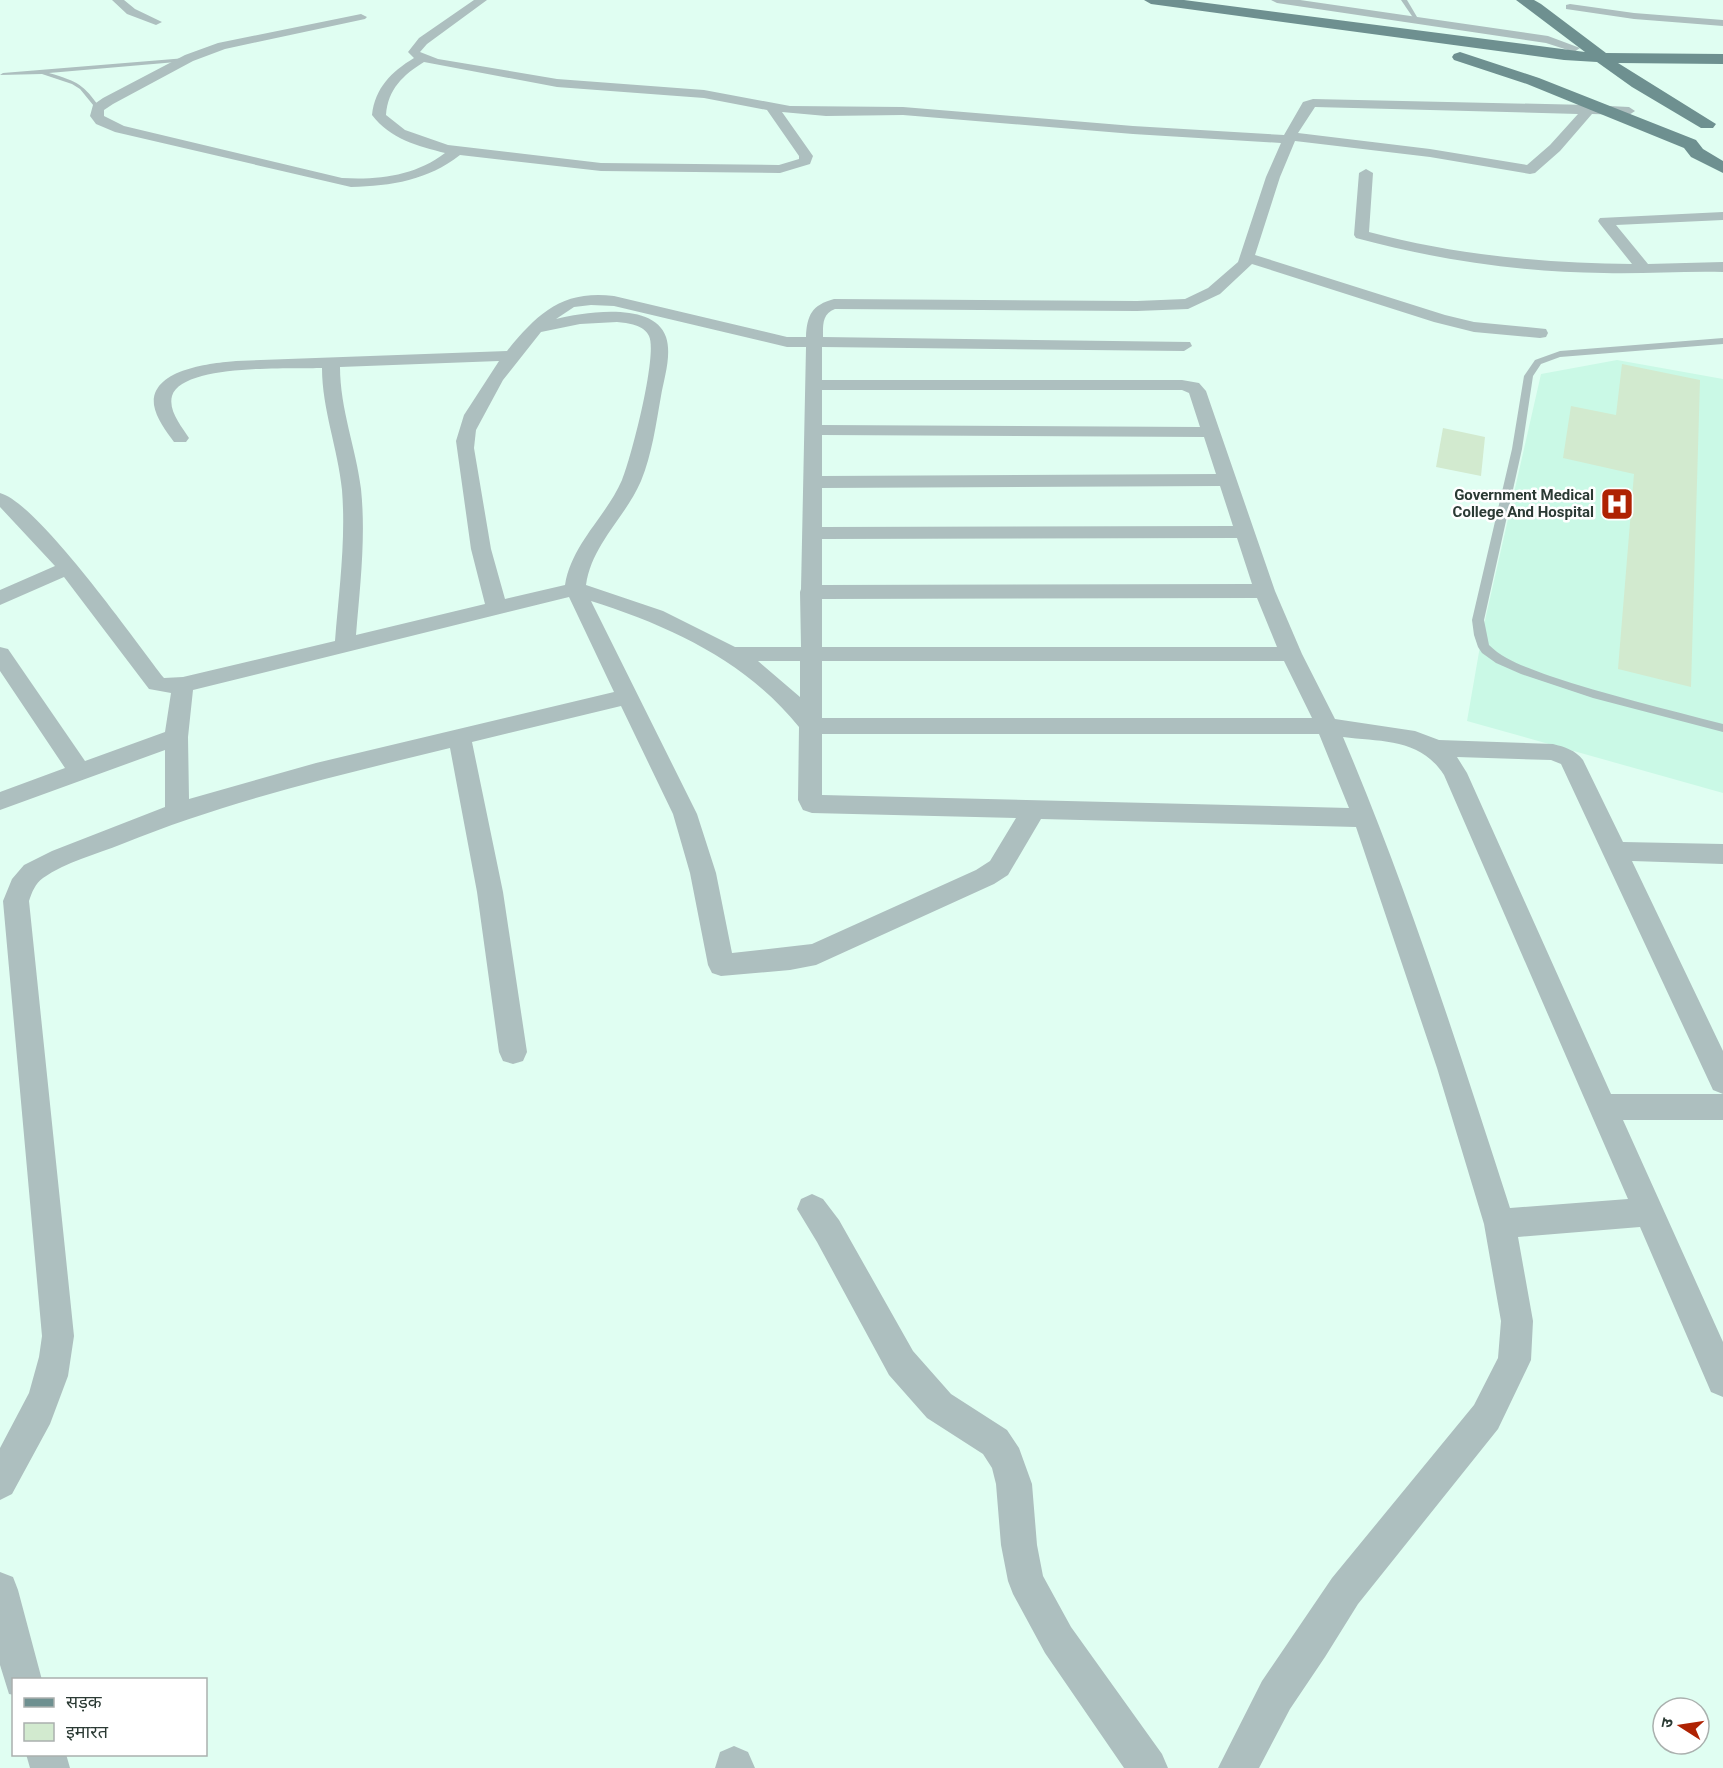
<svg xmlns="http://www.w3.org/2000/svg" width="1723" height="1768" viewBox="0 0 1723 1768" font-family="Roboto,'Noto Sans Devanagari',sans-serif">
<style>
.built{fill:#caf9e6}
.building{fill:#d2eacf}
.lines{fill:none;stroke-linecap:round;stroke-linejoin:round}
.lane{fill:#adbfbf;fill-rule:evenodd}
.street{fill:#adbfbf;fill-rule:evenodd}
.primary{fill:#6e9090;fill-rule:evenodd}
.labels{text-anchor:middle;stroke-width:5;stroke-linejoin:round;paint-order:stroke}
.far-poi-label{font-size:15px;font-weight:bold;fill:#2b3a34;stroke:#fff;text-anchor:end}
</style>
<rect width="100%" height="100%" fill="#e0fef2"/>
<!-- built -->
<path class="built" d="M1617,360L1723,379V793L1467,721L1483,629L1541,374Z"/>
<!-- building -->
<g class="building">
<path d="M1622,364L1700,380L1691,687L1618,669L1634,474L1563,458L1571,406L1616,415Z"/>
<path d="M1443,428L1485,437L1481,476L1436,467Z"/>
</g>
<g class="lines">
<!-- lane -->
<g class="lane">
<path d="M1401,0H1407L1420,22H1416Z"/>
<path d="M186,58L188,61L49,73C79,82 83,84 101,109L98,111L80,89L72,84L42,74L0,75L3,73Z"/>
<path d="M1723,338V344L1560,357L1541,364L1533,376L1522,449L1484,620L1489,645C1505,661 1529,668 1550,676C1607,695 1665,709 1723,724V732L1593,698L1521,674L1496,663L1482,653L1478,647L1474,635L1472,620L1512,449L1524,376L1535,360L1560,351Z"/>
</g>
<!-- street -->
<g class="street">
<path d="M112,0H124L135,9L162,22L156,25L127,14Z"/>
<path d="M474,0H487L427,44L420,52L438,59L557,79L704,90L790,106L903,107L1133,126L1284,135L1303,102L1313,99L1589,105L1629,107L1635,111L1629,115L1592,114L1560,151L1535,173L1530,174L1430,157L1295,141L1280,177L1255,255L1445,315L1474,322L1546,329L1548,333L1546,337L1540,338L1474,332L1434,322L1252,264L1220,294L1188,309L1137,311L835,309C822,314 823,325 823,337L1190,342L1192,346L1184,351L822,347V380H1182L1199,383L1206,391L1275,591L1302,654L1335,719L1415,731L1439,740L1553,744C1565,747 1575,750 1583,760L1623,842L1723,844V864L1632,861L1723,1051V1094L1713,1090L1561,764L1551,760L1457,757L1467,773L1611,1094H1723V1120H1623L1723,1342V1397L1711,1392L1640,1227L1518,1237L1533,1321L1531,1360L1498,1429L1358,1604L1325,1657L1290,1709L1259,1768H1218L1262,1681L1332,1578L1474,1405L1498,1358L1501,1321L1484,1224L1437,1068L1356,827L1041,819L1008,875L994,884L816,965L790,970L721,976L712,973L708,965L690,873L673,814L621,706L472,742L503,892L527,1052L523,1061L513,1064L503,1061L499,1052L477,892L450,748C339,775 228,801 122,844C97,854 66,862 43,878C35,884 32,892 29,901L74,1336L68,1376L50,1424L12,1494L0,1500V1448L29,1393L39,1357L42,1336L3,901L12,879L24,865L52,851L165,807V750L0,810V792L65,768L0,671V647L8,649L85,761L165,732L171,693L149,689L64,577L0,605V590L55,566L0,507V493C38,503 135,641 164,678L183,677L335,641C339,591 346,540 342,490C338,449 322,409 322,368C294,369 182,363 172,396C168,411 182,427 189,438L186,442H174C166,431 156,418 154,405C150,369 212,363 236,361L507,351C538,313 562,290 614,296L787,337H806C807,315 812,305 834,299L1137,301L1185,299L1208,288L1238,262L1266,177L1281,143L1133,134L903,115L826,116L782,112L813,156L810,164L780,173L601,171L460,155C428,180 392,186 351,187L115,132L96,124L90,116L93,105L103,98L185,55L218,43L361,14L367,17L365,19L225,49L193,61L113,104L104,110V116L124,126L342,178C379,180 415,176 445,153C418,146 390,139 372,115C375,88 391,72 414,58L408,52L419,38ZM424,62L557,87L704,98L767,110L799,156V159L779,165L601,163L448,145L405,130L386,115C388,89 403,75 424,62ZM1315,107L1578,114L1550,145L1527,165L1430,149L1298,133ZM591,305L614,306L787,347H806L801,589L800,592L801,647H735L663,611L586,585C592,544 625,518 641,481C652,454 656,424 661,396C664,378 672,355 666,337C654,301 584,312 556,319L574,307ZM617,322C628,323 644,325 649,336C658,354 631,459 622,480C606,517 572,543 565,585L505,599L491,549L474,448L476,430L503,380L541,332L580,324ZM499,361L464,415L456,441L471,549L485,604L356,635C360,587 366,537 361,489C356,448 340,409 340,367ZM822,390H1182L1189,393L1200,427L822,425ZM822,435L1204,437L1216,474L822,476ZM1220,486L1233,526L822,527V488ZM1237,538L1252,584L822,585V539ZM569,597L614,692L316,763L189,799L188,737L193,690ZM1257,598L1277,647H822V599ZM591,601C670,626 746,661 799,727L798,800L803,810L812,813L1016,818L990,861L976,870L812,944L732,953L716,873L697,814ZM758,661H800V697ZM822,661H1284L1312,718H822ZM822,734H1319L1349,808L822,795ZM1343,737C1382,742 1420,738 1444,775L1628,1199L1510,1208C1459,1050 1408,890 1343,737Z"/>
<path d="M1271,0H1300L1548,36L1580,48L1574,52L1546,43L1277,3Z"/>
<path d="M1570,4L1634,13L1723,20V26L1634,19L1566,9V5Z"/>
<path d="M1366,169L1373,173L1369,232C1455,255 1543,263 1632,264L1600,224L1598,221L1600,218L1723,212V220L1616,225L1648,264L1723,262V272C1683,271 1644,274 1604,273C1520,272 1437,260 1356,238L1354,235L1359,173Z"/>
<path d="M812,1194L823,1199L839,1220L913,1351L951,1394L1007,1430L1019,1448L1032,1484L1037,1545L1043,1576L1071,1627L1162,1754L1168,1768H1124L1045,1653L1013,1594L1008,1581L1001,1545L996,1484L992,1468L983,1454L927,1418L889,1375L817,1242L797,1209L801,1199Z"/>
<path d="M0,1572L13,1577L18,1590L42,1680H14V1695L9,1694L0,1665Z"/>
<path d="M734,1746L748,1752L755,1768H715L720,1752Z"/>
<path d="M26,1754H66L70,1768H30Z"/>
</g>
<!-- primary -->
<g class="primary">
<path d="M1144,0H1184L1585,52L1516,0H1534L1541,4L1606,53L1723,54V64L1618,63L1716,124L1713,128H1701L1632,87L1597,62L1564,60L1151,4Z"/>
<path d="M1460,52L1539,78L1696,140L1703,149L1723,161V173L1691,157L1684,148L1527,84L1454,60L1452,57L1454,54Z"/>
</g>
</g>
<!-- icons -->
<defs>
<symbol id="hospital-square" viewBox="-11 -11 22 22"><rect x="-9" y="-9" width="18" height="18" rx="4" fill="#af2203" stroke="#fff"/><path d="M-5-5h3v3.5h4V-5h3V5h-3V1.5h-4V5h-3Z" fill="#fff"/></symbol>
</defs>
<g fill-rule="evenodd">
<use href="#hospital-square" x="1598" y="485" width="38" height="38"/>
</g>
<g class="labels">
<!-- far-poi labels -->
<g class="far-poi-label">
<text x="1594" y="500">Government Medical<tspan x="1594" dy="17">College And Hospital</tspan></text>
</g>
</g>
<!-- legend -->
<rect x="12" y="1678" width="195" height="78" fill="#ffffff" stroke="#aab0ae" stroke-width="1.5"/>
<rect x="24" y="1698" width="30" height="9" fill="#6e9090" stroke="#aab0ae" stroke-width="1.5"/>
<text x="66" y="1708" font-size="18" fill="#2b3a34">सड़क</text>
<rect x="24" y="1723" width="30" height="18" fill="#d2eacf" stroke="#aab0ae" stroke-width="1.5"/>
<text x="66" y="1738" font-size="18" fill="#2b3a34">इमारत</text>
<!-- north arrow -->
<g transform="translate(1681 1726) rotate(282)"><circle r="28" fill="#ffffff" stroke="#aab0ae" stroke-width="1.5"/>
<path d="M0-4.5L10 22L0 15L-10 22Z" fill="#af2203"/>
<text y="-9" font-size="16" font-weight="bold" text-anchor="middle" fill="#2b3a34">उ</text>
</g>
</svg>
